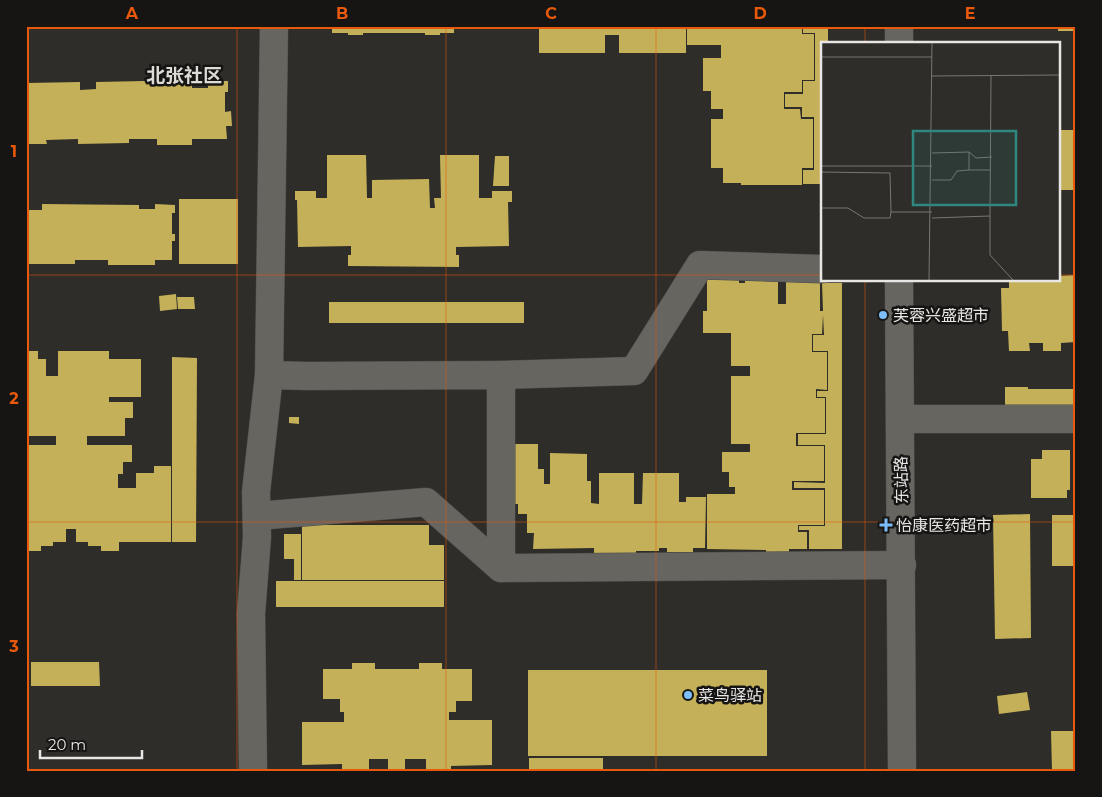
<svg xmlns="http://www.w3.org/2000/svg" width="1102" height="797" viewBox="0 0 1102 797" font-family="Montserrat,'Noto Sans SC',sans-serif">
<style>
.building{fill:#c4b058}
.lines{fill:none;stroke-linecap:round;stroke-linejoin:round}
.minor-casing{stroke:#4c4b49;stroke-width:29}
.minor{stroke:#666560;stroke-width:28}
.grid{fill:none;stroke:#e8590c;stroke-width:1;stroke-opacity:0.55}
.poi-dot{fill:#7cbef9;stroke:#161514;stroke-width:2}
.labels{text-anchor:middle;stroke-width:5;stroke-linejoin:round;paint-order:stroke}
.poi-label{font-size:16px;fill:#e7e6e4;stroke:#161514;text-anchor:start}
.street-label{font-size:16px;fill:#e7e6e4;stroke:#161514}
.quarter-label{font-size:19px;font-weight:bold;fill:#dcdbd6;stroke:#161514}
.inset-road{fill:none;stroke:#787774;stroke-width:1}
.view{fill:#2f8780;fill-opacity:0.15;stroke:#2f8780;stroke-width:2.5}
.inset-edge{fill:none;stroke:#e7e6e4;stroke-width:2.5}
.neatline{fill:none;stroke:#e8590c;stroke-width:2}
.grid-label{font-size:16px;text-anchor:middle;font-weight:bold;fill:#e8590c}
</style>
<rect width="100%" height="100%" fill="#2e2d29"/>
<!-- building -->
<g class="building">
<path d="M332,26H454V33H440V35H425V33H363V35H348V33H332Z"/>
<path d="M539,26H686V53H619V35H605V53H539Z"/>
<path d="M687,26H802V34H814V80H802V92H784V109H800L801,119H813V168H802V185H741V183H723V168H711V119H723V109H711V91H703V58H721V45H687Z"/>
<path d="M803,26H828V44H822V184H803V170H814V117H802V107H785V94H803V81H815V33H803Z"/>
<rect x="1058" y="26" width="18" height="5"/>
<path d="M192,80V88H208V81H228V92H225V112L231,111L232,126H226L227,139H192V145H157V139H129V143L78,144V139L46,140L47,144H26V83L80,82V90L96,89V82Z"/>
<rect x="1058" y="130" width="18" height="60"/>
<path d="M327,155H366L367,198H372V180L429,179L430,208H435L434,198H441L440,155H479V198H492V191H512V202H508L509,246L456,247V255H459V267L348,266V255H351V246L298,247L297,200H295V191H316V198H327Z"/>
<path d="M495,156H509V186H493Z"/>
<rect x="179" y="199" width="59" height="65"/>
<path d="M42,204L139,205V209H155V204L175,205V213H172V234H175V241H172V260H155V265H108V260H75V264H26V210H42Z"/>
<path d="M1076,275V342L1061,343V351H1043V343H1029L1030,351H1009L1008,331H1002L1001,288H1009V280H1058V276Z"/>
<path d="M707,277H739V283H745V277H778V304H786V277H820V311H823L822,283H842V549H809V530H799V526H825V488H794V482L825,483V445H798V434H826V397H817V391H828V351H813V335H824L823,315L822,334H812V352H827V390L816,389V398H825V433H796V446H824V481H792V490H824V525H798V532H807V549H789V559H766V550L707,549V494H735V487H729V472H722V452H750V444H731V376H750V366H731V333H703V311H707Z"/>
<path d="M176,294L177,309L160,311L159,296Z"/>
<path d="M177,297H194L195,309H178Z"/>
<rect x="329" y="302" width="195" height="21"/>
<path d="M26,351H38V359H46V376H58V351H109V359H141V397H109V402H133V418H125V436H87V445H132V462H123V474H118V488H136V473H154V466H171V542H119V551H101V546H88V542H76V529H66V542H53V546H41V551H26V445H56V436H26Z"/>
<path d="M172,357L197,358L196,542H172Z"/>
<path d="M1005,387H1028V389H1076V409H1005Z"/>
<path d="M289,417H299V424L289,423Z"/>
<path d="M504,444H538V469H544V484H550V453L587,454V481H591V503L599,504V473H634V504H642L643,473H679V502H686V497H706L705,548H693V552H667V548H659V551H636V553H594V548L533,549L534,533H527V514H518V504H504Z"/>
<path d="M1042,450H1070V490H1067V498H1031V459H1042Z"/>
<path d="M1030,514L1031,638L995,639L993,515Z"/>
<rect x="1052" y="515" width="24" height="51"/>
<path d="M302,525H429V545H444V580H302Z"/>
<path d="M284,534H301V580H294V559H284Z"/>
<rect x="276" y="581" width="168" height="26"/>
<path d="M31,662H99L100,686H31Z"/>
<path d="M352,663H375V669H419V663H442V669H472V701H456V712H449V720H492V765L451,766V771H426V759H405V771H388V759H369V771H342V764L302,765V722H344V712H340V699H323V669H352Z"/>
<rect x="528" y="670" width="239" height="86"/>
<path d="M1027,692L1030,710L999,714L997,696Z"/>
<path d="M1051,731H1076V771H1052Z"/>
<rect x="529" y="758" width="74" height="13"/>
</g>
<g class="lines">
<defs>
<g id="minor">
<path d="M899,26V44"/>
<path d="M899,280L902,771"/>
<path d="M269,375L307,376L501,375V568L902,565"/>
<path d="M501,375L634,371L700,265L822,269"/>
<path d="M900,419H1076"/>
<path d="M257,516L426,502L501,568"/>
<path d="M253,771L251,614L257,537L256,492L269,375L274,26"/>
</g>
</defs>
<!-- minor casing -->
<use href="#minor" class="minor-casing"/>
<!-- minor -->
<use href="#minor" class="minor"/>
</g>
<!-- grid -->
<path class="grid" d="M237,26V771M446,26V771M656,26V771M865,26V44M26,275H822M1058,275H1076M865,280V771M26,522H1076"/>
<!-- markers -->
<g class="poi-dot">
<circle cx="883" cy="315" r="5"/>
<path d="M883.5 517.5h5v5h5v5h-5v5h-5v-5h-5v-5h5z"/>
<circle cx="688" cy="695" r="5"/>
</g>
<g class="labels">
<!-- poi labels -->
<g class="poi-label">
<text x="893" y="321">芙蓉兴盛超市</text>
<text x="896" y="531">怡康医药超市</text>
<text x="698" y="701">菜鸟驿站</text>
</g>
<!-- street labels -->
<g class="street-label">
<text transform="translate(901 480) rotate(-91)" y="6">东站路</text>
</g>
<!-- quarter labels -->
<g class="quarter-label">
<text x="184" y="82">北张社区</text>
</g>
</g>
<!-- overview -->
<g transform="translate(821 42)">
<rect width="239" height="239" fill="#2e2d29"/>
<path class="inset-road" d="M0,15H111M111,34L239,33M148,110L155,116L171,115M111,111L148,110V128H170M0,124H111M0,130L69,131L70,170M111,138H130L136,129L148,128M0,166H27L43,176H69L70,170H111M169,174L170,34M111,176L169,174V213L192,238M108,238L111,0"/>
<path class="view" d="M92,89H195V163H92Z"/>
<rect width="239" height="239" class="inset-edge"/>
</g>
<!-- border -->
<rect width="1102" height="797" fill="none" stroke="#161514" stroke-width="55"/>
<!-- scale -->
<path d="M40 750v8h102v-8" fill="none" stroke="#e7e6e4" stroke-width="2.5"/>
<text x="48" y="750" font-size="15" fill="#e7e6e4" stroke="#161514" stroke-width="4" paint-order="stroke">20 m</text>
<rect x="28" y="28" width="1046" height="742" class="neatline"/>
<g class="grid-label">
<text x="132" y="19">A</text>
<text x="342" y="19">B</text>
<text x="551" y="19">C</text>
<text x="760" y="19">D</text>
<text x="970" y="19">E</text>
<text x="14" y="157">1</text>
<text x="14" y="404">2</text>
<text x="14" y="652">3</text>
</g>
</svg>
